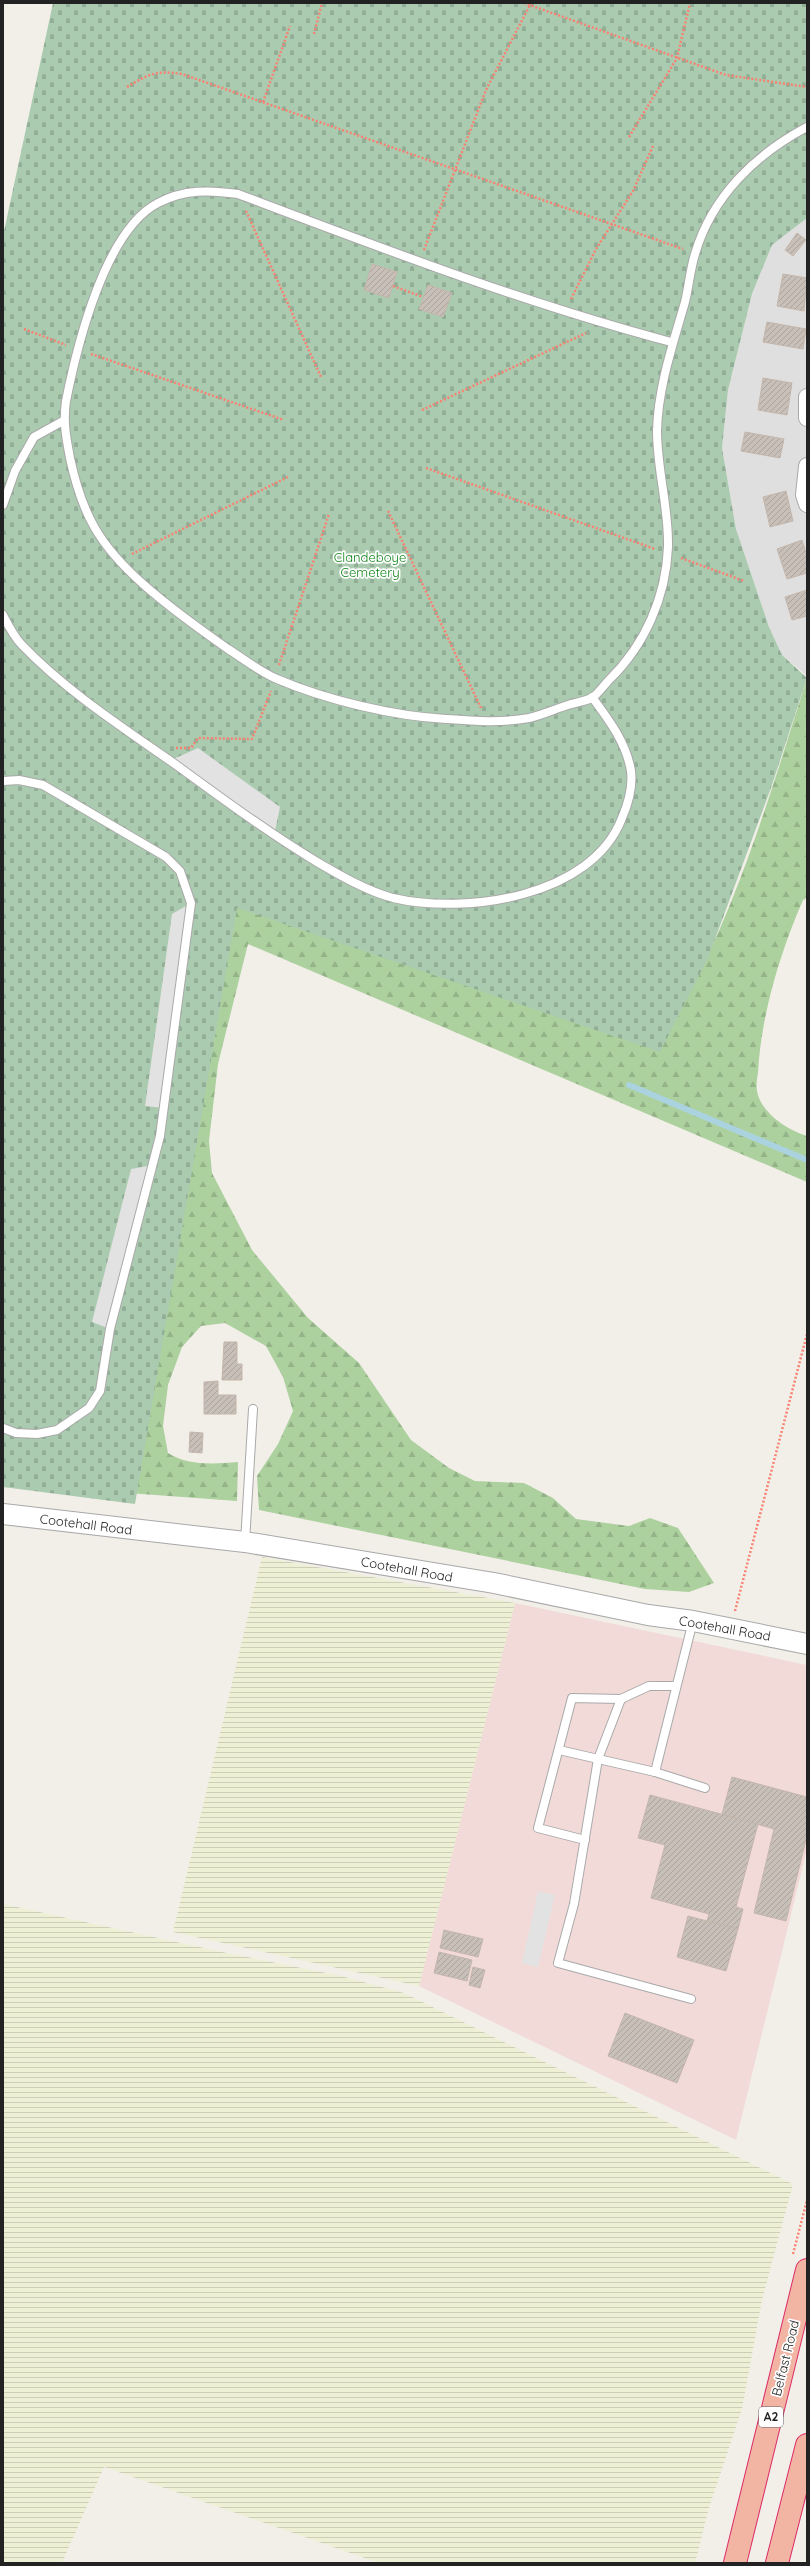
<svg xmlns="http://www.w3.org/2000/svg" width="810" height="2566" viewBox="0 0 810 2566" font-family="Quicksand,sans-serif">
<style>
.residential{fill:#e0dfdf}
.commercial{fill:#f2dad9}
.farmland{fill:url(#farmland-rules)}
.forest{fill:url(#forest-firs)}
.cemetery{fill:url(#cemetery-stones)}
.parking{fill:#e2e2e2}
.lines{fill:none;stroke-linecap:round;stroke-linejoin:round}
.stream{stroke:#aad3df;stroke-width:6}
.building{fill:url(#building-hatch);stroke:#c4b6ab}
.service-casing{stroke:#a9a9a9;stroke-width:10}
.minor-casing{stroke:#a9a9a9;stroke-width:18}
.tertiary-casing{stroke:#a9a9a9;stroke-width:22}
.trunk-casing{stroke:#dc2a67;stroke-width:24}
.path{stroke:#fa8072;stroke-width:2.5;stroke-dasharray:2 2;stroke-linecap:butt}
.service{stroke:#fff;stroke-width:8}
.minor{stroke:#fff;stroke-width:16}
.tertiary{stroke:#fff;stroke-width:20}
.trunk{stroke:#f2b4a3;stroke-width:22}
.labels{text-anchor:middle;stroke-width:3.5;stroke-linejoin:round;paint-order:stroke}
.shield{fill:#fff;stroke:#646464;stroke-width:1}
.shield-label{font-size:12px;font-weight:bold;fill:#222}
.park-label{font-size:13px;fill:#0c8416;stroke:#fff}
.street-label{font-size:13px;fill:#222;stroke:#fff}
</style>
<defs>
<pattern id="farmland-rules" width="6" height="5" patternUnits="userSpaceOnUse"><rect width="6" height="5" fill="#eef0d5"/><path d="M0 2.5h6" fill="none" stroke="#ccceb7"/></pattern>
<pattern id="forest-firs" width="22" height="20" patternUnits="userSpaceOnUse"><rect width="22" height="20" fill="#add19e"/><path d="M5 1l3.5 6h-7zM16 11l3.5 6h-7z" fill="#95b388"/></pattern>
<pattern id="cemetery-stones" width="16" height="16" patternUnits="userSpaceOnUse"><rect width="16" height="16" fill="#aacbaf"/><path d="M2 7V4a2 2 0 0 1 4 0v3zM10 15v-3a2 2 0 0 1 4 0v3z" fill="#92ae96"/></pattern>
<pattern id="building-hatch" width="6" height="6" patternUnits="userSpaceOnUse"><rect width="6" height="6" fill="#c7bfb8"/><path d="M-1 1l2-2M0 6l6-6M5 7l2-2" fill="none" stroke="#aba49e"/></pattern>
</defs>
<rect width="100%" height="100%" fill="#f2efe9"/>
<!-- residential -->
<path class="residential" d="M807,218V676L782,655L769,627L736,529L722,448L728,390L752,294L772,245Z"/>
<!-- commercial -->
<path class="commercial" d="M515,1603L807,1665V1849L736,2140L419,1986Z"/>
<!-- farmland -->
<g class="farmland">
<path d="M262,1557L515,1603L419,1986L173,1932Z"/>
<path d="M3,1904L222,1952L341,1976L404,1993L793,2184L762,2300L742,2409L709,2508L695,2563H379L104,2467L62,2563H3Z"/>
</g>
<!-- forest -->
<path class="forest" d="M3,641L688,994C740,899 774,782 807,678V898L803,900C780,953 761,1015 758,1073C757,1079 756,1086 757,1091C761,1113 787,1130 807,1136V1182L248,944L218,1064L209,1141L212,1173L252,1250L308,1318L359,1363L411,1440L449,1468L475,1481L524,1483L553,1498L576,1519L629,1526L650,1518L678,1528L714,1583L689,1592L645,1589L259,1510L257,1476L278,1444L293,1411L283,1377L266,1346L225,1323L201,1326L182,1347L168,1385L163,1426L168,1453C188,1466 214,1464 238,1462L237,1501L101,1491Z"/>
<!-- cemetery -->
<path class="cemetery" d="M53,3H807V218L772,245L752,294L728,390L722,448L736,529L769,627L782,655L807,678L771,788L708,958L660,1052L237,908L135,1504L3,1487V236Z"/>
<!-- parking -->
<g class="parking">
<path d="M198,748L280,807L274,836L169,761Z"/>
<path d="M191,903L164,1108L145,1106L172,914Z"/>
<path d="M153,1165L110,1329L92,1322L131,1169Z"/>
<path d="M538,1891L555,1895L538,1967L522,1963Z"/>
</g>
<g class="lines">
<!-- stream -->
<path class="stream" d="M629,1085L807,1160"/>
</g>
<!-- building -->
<g class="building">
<path d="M797,233L806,240L793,256L785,250Z"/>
<path d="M372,264L397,272L389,298L364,290Z"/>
<path d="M783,274L807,278L804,311L777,306Z"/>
<path d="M428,285L452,293L443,317L419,309Z"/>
<path d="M767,322L806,329L803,349L763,342Z"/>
<path d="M763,378L792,383L787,415L758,410Z"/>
<path d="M745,432L784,439L780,458L741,451Z"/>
<path d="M786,491L793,521L770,527L763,497Z"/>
<path d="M802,540L807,556V573L787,579L777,549Z"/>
<path d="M807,590V616L792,620L785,597Z"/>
<path d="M224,1342H237V1364H242V1380H222Z"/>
<path d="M218,1381V1395H236V1414H204V1382Z"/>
<path d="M190,1432L203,1433L202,1453L189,1452Z"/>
<path d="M732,1777L807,1797V1836L786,1921L754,1913L774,1829L722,1814Z"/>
<path d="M650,1795L758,1824L736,1907L743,1909L738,1929L707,1921L709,1914L651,1898L665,1845L638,1838Z"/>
<path d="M688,1916L738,1929L726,1971L677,1957Z"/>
<path d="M444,1930L483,1939L478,1957L440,1948Z"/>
<path d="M439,1952L472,1960L467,1981L434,1973Z"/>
<path d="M473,1967L485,1970L480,1988L469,1985Z"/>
<path d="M625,2013L694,2040L677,2083L608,2056Z"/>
</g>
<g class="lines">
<defs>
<g id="service">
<path d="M671,342C524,303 381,248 238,194C210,190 184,189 158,203C105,230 77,346 66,401C63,422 66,437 70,458C82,514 99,545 143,584C170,608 198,628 228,649C244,659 260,672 277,679C326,700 393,716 446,719C474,721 501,723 529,718C542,715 555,709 568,705C575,703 585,701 592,698C598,694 604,685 609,680C645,645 666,597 668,547C669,508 657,470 657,431C658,387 673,344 685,302C689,286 690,270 695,254C712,196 756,154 807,127"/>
<path d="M3,505L15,471L34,437L63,421"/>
<path d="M3,615C8,625 14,637 22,645C67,692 125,729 179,767C224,800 269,833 317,862C341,876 367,891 393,898C466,915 592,897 622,818C628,804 633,787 631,771C626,742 609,720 592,697"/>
<path d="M3,781L19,780L43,785L166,857L180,871L191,903L160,1136L110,1329L100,1391L89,1408L57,1430L37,1434L16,1433L3,1428"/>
<path d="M245,1542L253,1409"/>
<path d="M693,1621L655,1772L705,1788"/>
<path d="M621,1699L598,1759L574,1904L558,1963L691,1999"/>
<path d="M559,1750L655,1772"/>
<path d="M585,1840L538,1828L572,1698L621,1699L649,1686H676"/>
</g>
<g id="minor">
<path d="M807,397V418"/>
<path d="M807,466L804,495L807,504"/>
</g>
<path id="tertiary" d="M3,1514L245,1542L494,1583L648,1615L693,1621L807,1644"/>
<g id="trunk">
<path d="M735,2563L807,2270"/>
<path d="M777,2563L807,2445"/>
</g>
</defs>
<!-- service casing -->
<use href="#service" class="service-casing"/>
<!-- minor casing -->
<use href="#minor" class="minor-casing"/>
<!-- tertiary casing -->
<use href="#tertiary" class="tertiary-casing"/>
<!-- trunk casing -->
<use href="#trunk" class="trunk-casing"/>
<!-- path -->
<g class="path">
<path d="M524,3L726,75L807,87"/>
<path d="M314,34L322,3"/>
<path d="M127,87C149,74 156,70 182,74L683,249"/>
<path d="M263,102L290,26"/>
<path d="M629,137L677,58L690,3"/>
<path d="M246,211L321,377"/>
<path d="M424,250L486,90L531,3"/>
<path d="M393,286L423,297"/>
<path d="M571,299L596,249L633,191L653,146"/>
<path d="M24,329L66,345"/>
<path d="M91,354L284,420"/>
<path d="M422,410L586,333"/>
<path d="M426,468L655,549"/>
<path d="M388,511L481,708"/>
<path d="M132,554L288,477"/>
<path d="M681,558L744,581"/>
<path d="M279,665L329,514"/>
<path d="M176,748H191L198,738L252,739L271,691"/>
<path d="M735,1611L807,1334"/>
<path d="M793,2254L807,2200"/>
</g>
<!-- service -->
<use href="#service" class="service"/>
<!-- minor -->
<use href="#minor" class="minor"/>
<!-- tertiary -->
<use href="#tertiary" class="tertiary"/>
<!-- trunk -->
<use href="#trunk" class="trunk"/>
</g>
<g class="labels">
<!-- shield labels -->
<rect class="shield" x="759" y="2407" width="24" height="20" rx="3"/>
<g class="shield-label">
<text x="771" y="2421">A2</text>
</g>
<!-- park labels -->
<g class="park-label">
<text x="370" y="562">Clandeboye<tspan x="370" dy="15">Cemetery</tspan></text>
</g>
<!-- street labels -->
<g class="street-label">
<text transform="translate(86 1524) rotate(7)" y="5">Cootehall Road</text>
<text transform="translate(407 1569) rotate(10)" y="5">Cootehall Road</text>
<text transform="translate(725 1628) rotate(10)" y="5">Cootehall Road</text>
<text transform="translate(785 2358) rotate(-76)" y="5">Belfast Road</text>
</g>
</g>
<!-- border -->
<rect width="810" height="2566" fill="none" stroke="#222222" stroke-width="8"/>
</svg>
